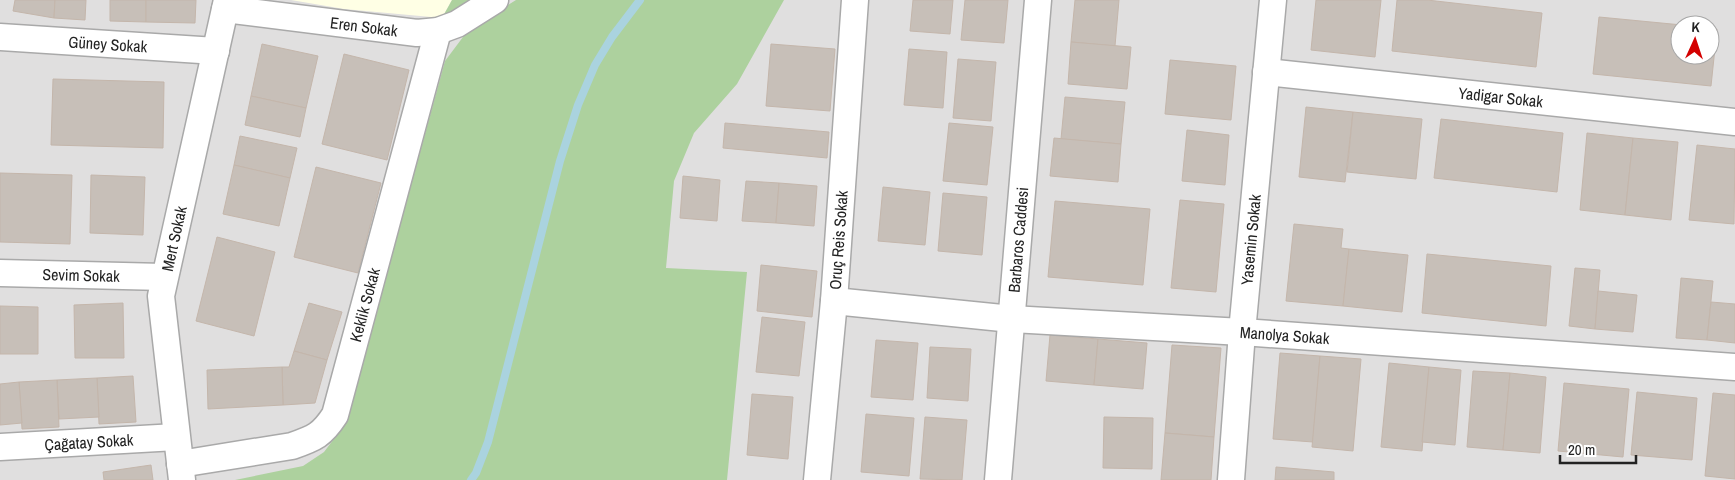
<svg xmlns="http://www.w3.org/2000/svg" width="1735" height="480" viewBox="0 0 1735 480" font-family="'Archivo Narrow',sans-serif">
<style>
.residential{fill:#e0dfdf;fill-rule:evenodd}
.education{fill:#ffffe5}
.forest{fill:#add19e}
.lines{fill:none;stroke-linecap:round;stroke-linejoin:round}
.stream{stroke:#aad3df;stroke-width:8}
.building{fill:#c7bfb8;stroke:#c4b6ab}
.minor-casing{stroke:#a9a9a9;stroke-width:29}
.minor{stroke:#fff;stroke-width:26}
.labels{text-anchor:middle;stroke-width:4.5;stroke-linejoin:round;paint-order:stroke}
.street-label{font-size:16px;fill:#222;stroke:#fff}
</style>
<rect width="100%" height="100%" fill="#f2efe9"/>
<!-- residential -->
<path class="residential" d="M0,0H1735V480H0ZM1680,25H1710V55H1680Z"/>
<!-- education -->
<path class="education" d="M291,0H452L442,18L344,9Z"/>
<!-- forest -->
<g class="forest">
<path d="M452,0H472L442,18Z"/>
<path d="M516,0H784L737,84L694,133L674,181L666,268L747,272L727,480H235L303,466L324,452L343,427L356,385L445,61L463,37L486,19Z"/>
</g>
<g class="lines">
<!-- stream -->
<path class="stream" d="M471,480L476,473L488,442L560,161L578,105L595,65L612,37L640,0"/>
</g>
<!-- building -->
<g class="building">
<path d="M15,0H55L54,18L13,11Z"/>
<path d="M55,0H86L85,20L54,18Z"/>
<path d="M110,0H146V22L110,21Z"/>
<path d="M146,0H196L195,23L146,22Z"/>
<path d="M913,0H953L950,34L910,31Z"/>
<path d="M965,0H1008L1004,43L961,40Z"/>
<path d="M1075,0H1119L1115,46L1071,42Z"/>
<path d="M1316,0H1381L1375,57L1311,50Z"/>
<path d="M1397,0H1427L1542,13L1536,67L1392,51Z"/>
<path d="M1599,17L1682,25H1680V55H1710V28L1717,29L1711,86L1593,74Z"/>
<path d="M1071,42L1131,47L1127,89L1068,84Z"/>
<path d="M262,44L318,56L306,108L251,96Z"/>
<path d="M771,44L835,49L830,111L766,106Z"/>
<path d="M909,49L947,52L943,108L904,105Z"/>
<path d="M344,54L409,70L387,160L322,144Z"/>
<path d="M958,59L996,62L991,121L953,118Z"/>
<path d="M1170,60L1236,66L1231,120L1165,114Z"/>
<path d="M53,79L164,82L163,148L51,145Z"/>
<path d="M251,96L306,108L300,137L245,125Z"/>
<path d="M1065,97L1125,102L1121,144L1061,139Z"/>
<path d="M1306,107L1353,112L1345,182L1299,177Z"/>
<path d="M1353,112L1422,119L1416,179L1347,172Z"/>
<path d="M1441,119L1563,133L1557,192L1434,178Z"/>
<path d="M725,123L829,132L827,158L723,148Z"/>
<path d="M949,123L993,127L987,185L943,181Z"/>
<path d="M1187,130L1229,135L1225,185L1182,181Z"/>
<path d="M1587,133L1633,138L1625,215L1580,210Z"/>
<path d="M240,136L297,148L290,178L234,165Z"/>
<path d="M1054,138L1121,144L1118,182L1050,176Z"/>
<path d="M1633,138L1678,142L1671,220L1625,215Z"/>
<path d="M1697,145L1735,149L1734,224L1689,220Z"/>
<path d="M234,165L290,178L279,226L223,214Z"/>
<path d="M316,167L381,183L358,273L294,257Z"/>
<path d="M0,173L72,175L70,244L0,242Z"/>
<path d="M91,175L145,177L143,235L90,233Z"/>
<path d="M683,176L720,180L717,221L680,218Z"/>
<path d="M746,181L779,183L776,223L742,221Z"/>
<path d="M779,183L817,186L814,226L776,223Z"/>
<path d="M883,187L930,192L925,245L878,241Z"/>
<path d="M943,193L987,197L982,255L938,251Z"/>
<path d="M1180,200L1224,204L1216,292L1171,288Z"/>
<path d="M1055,201L1150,209L1143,285L1048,277Z"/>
<path d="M1294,224L1343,229L1341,248L1349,249L1343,306L1286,301Z"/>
<path d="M217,237L275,252L254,336L196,321Z"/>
<path d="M1349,249L1408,255L1402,312L1343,306Z"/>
<path d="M1427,254L1551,266L1546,326L1422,313Z"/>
<path d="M761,265L817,271L812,317L757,311Z"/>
<path d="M1575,268L1600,270L1595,329L1569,326Z"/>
<path d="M1681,278L1713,281L1707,340L1676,338Z"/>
<path d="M1598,291L1637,295L1633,332L1595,329Z"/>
<path d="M1711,302L1735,304V343L1707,340Z"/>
<path d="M123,303L124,358H75L74,305Z"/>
<path d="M309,303L342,312L327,360L294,351Z"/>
<path d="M0,306L38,307V354H0Z"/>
<path d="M762,317L805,322L799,376L756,372Z"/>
<path d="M1050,335L1098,339L1094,385L1046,381Z"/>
<path d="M1098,339L1147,343L1143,389L1094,385Z"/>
<path d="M876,340L918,343L913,400L871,397Z"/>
<path d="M1172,345L1221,348L1214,437L1165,433Z"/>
<path d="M930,347L971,349L968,401L927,398Z"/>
<path d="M294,351L327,360L315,403L283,405L282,367H289Z"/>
<path d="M1280,353L1320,356L1313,442L1273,439Z"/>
<path d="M1320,356L1361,359L1353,451L1312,447Z"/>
<path d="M1389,363L1429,367L1422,451L1381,447Z"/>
<path d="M282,367L283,405L208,409L207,370Z"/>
<path d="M1429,367L1461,370L1455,445L1422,442Z"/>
<path d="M1473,371L1510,373L1503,450L1467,447Z"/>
<path d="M1510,373L1546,377L1540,453L1503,450Z"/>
<path d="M133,376L136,422L99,424L97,378Z"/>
<path d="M97,378L99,417L59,419L57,380Z"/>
<path d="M57,380L59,427L22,429L19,382Z"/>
<path d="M19,382L22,423L0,425V384Z"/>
<path d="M1564,383L1629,389L1623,457L1558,451Z"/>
<path d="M1637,392L1697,398L1692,460L1631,455Z"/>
<path d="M1713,393L1735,395V479L1705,476Z"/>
<path d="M752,394L793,397L788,459L747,455Z"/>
<path d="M866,414L914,418L909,476L861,472Z"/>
<path d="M925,417L967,420L962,480L920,479Z"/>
<path d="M1104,417L1153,418L1152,469L1103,468Z"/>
<path d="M1165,433L1214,437L1211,480H1161Z"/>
<path d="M151,465L153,480H104L103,472Z"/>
<path d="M1276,467L1334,472V480H1275Z"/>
</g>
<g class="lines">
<defs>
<g id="minor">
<path id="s1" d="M225,9L417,33L438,31L457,24L495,0"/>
<path id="s2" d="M0,37L216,51"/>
<path id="s3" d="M1266,72L1735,122"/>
<path id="s4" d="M0,273L164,277"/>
<path id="s5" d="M834,301L1012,319L1242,332L1735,367"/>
<path id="s6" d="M0,447L176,437"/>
<path id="s7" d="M180,464L292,446C315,438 322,435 335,415L438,31"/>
<path id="s8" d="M182,480L161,296L227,0"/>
<path id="s9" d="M817,480L834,301L855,0"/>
<path id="s10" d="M998,480L1038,0"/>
<path id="s11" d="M1231,480L1242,332L1273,0"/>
</g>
</defs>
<!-- minor casing -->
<use href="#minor" class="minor-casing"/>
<!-- minor -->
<use href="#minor" class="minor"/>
</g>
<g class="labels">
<!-- street labels -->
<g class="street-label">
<text dy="6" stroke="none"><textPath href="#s1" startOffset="140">Eren Sokak</textPath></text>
<text dy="6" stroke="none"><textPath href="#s2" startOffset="108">Güney Sokak</textPath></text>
<text dy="6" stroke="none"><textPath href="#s3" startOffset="236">Yadigar Sokak</textPath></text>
<text dy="6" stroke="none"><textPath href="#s8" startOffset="244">Mert Sokak</textPath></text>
<text dy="6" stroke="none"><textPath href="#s9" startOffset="241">Oruç Reis Sokak</textPath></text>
<text dy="6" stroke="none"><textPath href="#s10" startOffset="241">Barbaros Caddesi</textPath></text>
<text dy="6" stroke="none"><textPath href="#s11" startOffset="241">Yasemin Sokak</textPath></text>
<text dy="6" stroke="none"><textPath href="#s4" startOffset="81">Sevim Sokak</textPath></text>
<text dy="6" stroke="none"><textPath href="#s7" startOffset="282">Keklik Sokak</textPath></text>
<text dy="6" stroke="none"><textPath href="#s5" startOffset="452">Manolya Sokak</textPath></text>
<text dy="6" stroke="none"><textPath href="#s6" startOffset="89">Çağatay Sokak</textPath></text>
</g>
</g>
<!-- north arrow -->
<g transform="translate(1695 40) rotate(3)"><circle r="24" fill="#ffffff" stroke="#a7a7a7"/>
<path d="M0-4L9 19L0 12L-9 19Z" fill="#d40000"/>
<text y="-8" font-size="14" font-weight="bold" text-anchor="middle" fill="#222222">K</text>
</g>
<!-- scale -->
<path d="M1560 455v8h76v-8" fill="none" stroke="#222222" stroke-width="2.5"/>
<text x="1568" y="455" font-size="15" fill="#222222" stroke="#ffffff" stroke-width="4" paint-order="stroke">20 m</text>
</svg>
